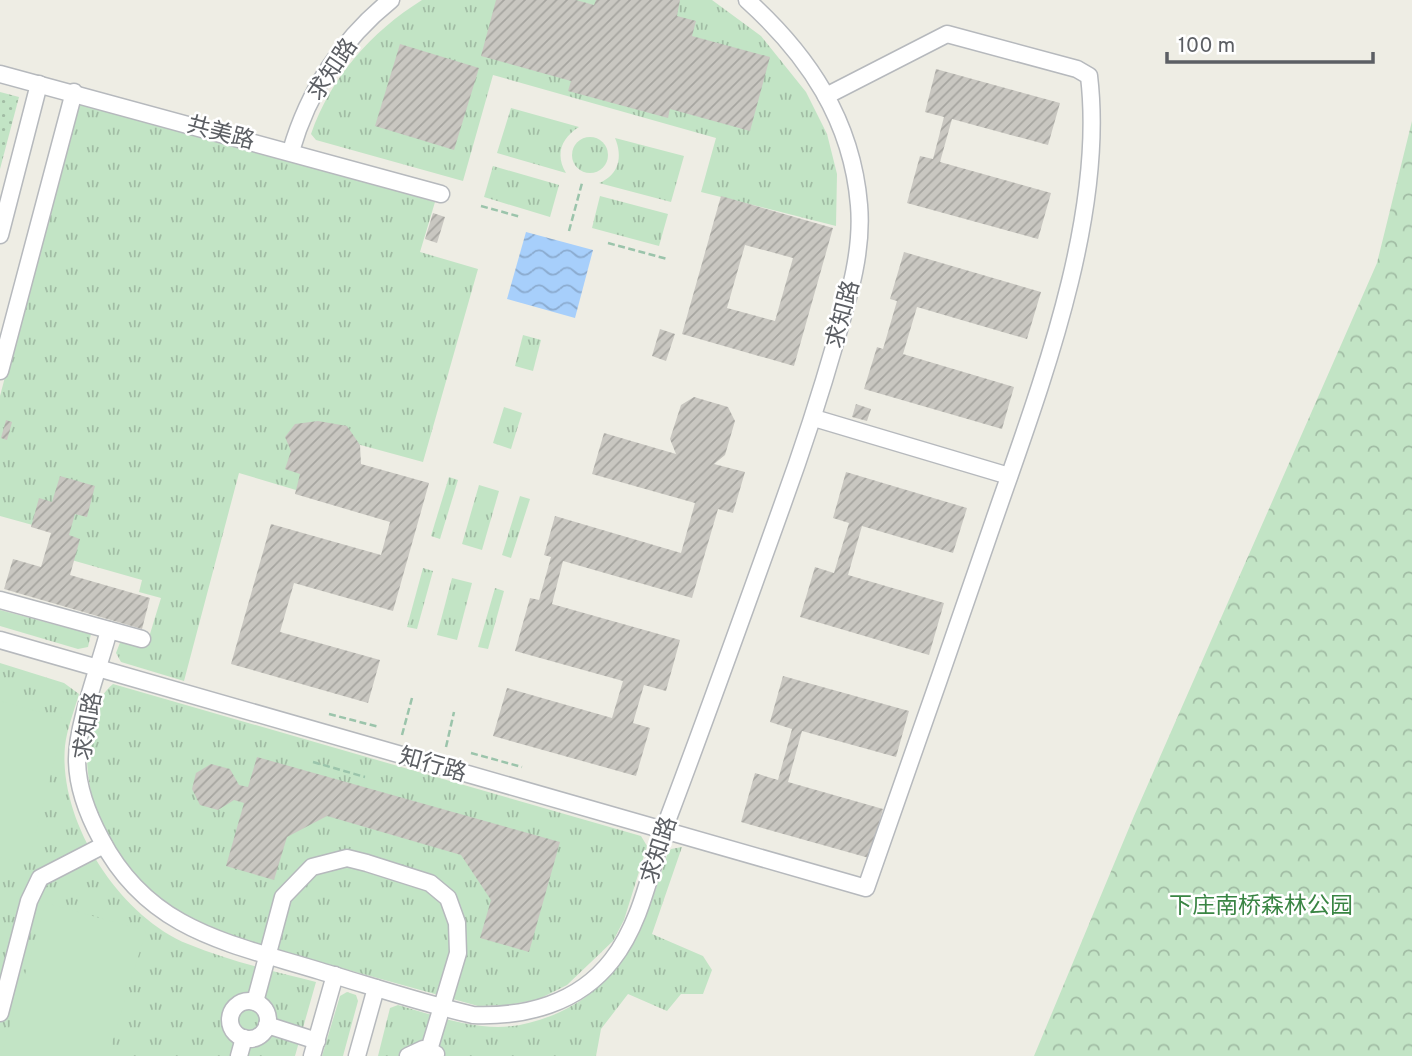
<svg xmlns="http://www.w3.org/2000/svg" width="1412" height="1056" viewBox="0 0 1412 1056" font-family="Overpass,'Noto Sans SC',sans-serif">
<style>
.grass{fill:url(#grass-tufts)}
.forest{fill:url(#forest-crowns)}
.park{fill:url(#park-dots)}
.pitch{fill:#c2e4c5}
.water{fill:url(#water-waves)}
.building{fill:url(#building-hatch);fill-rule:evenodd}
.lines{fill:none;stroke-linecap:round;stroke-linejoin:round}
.minor-casing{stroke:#b6b9bd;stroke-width:19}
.path{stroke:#9bc4ab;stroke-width:2.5;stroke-dasharray:7 3.5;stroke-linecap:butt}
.minor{stroke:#fff;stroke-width:16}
.labels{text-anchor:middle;stroke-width:5;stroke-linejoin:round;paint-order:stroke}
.street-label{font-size:23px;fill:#5c5f64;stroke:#fff}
.park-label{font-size:23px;fill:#3a8544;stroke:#fff}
</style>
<defs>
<pattern id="grass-tufts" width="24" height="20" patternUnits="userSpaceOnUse" patternTransform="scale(1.75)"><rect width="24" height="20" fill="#c2e4c5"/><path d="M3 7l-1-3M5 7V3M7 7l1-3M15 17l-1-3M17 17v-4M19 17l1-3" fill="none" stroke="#a1bca4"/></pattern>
<pattern id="forest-crowns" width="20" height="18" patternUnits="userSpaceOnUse" patternTransform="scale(1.75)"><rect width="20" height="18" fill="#c2e4c5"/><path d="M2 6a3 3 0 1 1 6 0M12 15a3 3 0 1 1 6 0" fill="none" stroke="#a1bca4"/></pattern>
<pattern id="park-dots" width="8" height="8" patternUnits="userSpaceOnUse" patternTransform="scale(1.75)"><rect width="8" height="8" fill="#c2e4c5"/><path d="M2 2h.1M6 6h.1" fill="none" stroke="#a1bca4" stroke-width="1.8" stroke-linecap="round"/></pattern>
<pattern id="water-waves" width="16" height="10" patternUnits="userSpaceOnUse" patternTransform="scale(1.75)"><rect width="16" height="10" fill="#a7cffb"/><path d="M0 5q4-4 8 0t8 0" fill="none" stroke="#8babcf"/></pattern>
<pattern id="building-hatch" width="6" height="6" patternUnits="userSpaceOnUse" patternTransform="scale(1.75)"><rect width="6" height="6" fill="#c9c7c1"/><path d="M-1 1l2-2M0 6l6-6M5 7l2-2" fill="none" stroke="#a6a5a0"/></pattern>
</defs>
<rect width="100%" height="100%" fill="#eeede4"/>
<!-- grass -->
<g class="grass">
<path d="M422,0H712L761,36L806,92L827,134L837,174L836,226L701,192L716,138L493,75L463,181L316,140L311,134C331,77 371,32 422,0Z"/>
<path d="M78,100L435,202L420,252L478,269L423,462L324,435L306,493L239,473L184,681L121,662L116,653L121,640L146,647L161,598L139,592L142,580L61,557L58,532L0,516V396Z"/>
<path d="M511,108L579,127C561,138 555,155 566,173L497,153Z"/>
<circle cx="590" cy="155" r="18"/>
<path d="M615,138L684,156L671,202L599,183C619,175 623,157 615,138Z"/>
<path d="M493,166L559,185L550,217L484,197Z"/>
<path d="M600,196L668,214L659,246L592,228Z"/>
<path d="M523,335L541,340L533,371L515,366Z"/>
<path d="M504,407L522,413L511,449L493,443Z"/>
<path d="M449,477L458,480L440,539L431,536Z"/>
<path d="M479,485L499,491L482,550L462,544Z"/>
<path d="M520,496L530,499L511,558L502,555Z"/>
<path d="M423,568L433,571L417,629L407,627Z"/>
<path d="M452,578L472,583L457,640L437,635Z"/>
<path d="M495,588L504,591L488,649L478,647Z"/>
<path d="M0,610L91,634L88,647L78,649L0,626Z"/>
<path d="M0,663L64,683L79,694C74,711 67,729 65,746C58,821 119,916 188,944C229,961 273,971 316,982L295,1056H0Z"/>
<path d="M113,684L641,836L647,846L624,920L613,941L567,985L539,999L508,1005L478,1006L187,925C161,906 135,887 117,859C89,816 68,722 113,684Z"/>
<path d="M682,847L652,934L703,956L712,970L703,994H681L667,1011L628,994L601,1029L596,1056H378L390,1008L398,1005C430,1014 464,1027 498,1027C519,1027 540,1021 560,1012C627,981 646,920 667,855L671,849Z"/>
<path d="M347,992L356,995L358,1001L343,1056H322L340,996Z"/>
</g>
<!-- forest -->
<path class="forest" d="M1412,121V1056H1034L1134,816L1377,263Z"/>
<!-- park -->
<path class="park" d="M0,92L19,97L0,169Z"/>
<!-- pitch -->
<g class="pitch">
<path d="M0,701L65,719L28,864L0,857Z"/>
<path d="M46,903L146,931L108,1056H1Z"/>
</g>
<!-- water -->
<path class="water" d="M526,232L593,250L575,318L507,299Z"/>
<!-- building -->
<g class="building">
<path d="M496,0H576L594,5L596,0H680L677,16L696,21L692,36L770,57L750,131L670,109L668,118L568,91L571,81L481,56Z"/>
<path d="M400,44L479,68L454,150L375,126Z"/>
<path d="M936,69L1060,103L1048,145L952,119L940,162L1051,193L1038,239L907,203L920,156L933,159L944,117L925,112Z"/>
<path d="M721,196L833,228L794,366L682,334ZM745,245L793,258L775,321L727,308Z"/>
<path d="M433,213L445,217L437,243L425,239Z"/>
<path d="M904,252L1041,292L1027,339L917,307L903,354L1014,387L1002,429L864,389L877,347L883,349L897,301L890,299Z"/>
<path d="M660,329L675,334L666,361L652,356Z"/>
<path d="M694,397L728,407L735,421L725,455L714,464L745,472L733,513L718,509L692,598L563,561L552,604L680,640L666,691L644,685L633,723L650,728L636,776L493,736L507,688L612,718L623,681L515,651L530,598L539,600L551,557L544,555L555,516L681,553L695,503L592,474L604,433L676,454L670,439L681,405Z"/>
<path d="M856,404L871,409L867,421L852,417Z"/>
<path d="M6,420L12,422L7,440L1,438Z"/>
<path d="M318,421L347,426L360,445L361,464L429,483L393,611L294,583L280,632L380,660L368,703L231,664L271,524L381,555L390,522L295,494L300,474L285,469L291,451L285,437L295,424Z"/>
<path d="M846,472L967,508L953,553L862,526L848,575L944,603L929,655L800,617L815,567L834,573L849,523L833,518Z"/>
<path d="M60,476L95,486L87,517L75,514L69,535L80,539L70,575L150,598L142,629L4,589L13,559L41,567L51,533L31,527L39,498L52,502Z"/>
<path d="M783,676L909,711L896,757L802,731L788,782L883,809L869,858L741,822L755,773L778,780L792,729L770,722Z"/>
<path d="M257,757L560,842L529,952L480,938L491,900L461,855L327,816L287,837L274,880L226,866L244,803L234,800L218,810L200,805L192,789L196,773L211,764L230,769L239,785L248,787Z"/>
</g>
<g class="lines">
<defs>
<g id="minor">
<path d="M0,74L441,194"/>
<path d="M291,151C308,92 342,39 391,0"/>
<path d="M0,235L39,84"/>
<path d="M0,371L74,92"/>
<path d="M814,418L1009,476"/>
<path d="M0,600L142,639"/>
<path d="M109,630C100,665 77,724 77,759C77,787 88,815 101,839C149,931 229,943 320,971C371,986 421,1003 473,1015C525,1017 578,1004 612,960C644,919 651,863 669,816C708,713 745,609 782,506C802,451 820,396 836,340C849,296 863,251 859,205C852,120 808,55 747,0"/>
<path d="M0,640L866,888C909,766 951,645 993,523C1039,390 1106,218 1089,76L1077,69L947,34L826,96"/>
<circle cx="249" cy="1020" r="19"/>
<path d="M255,1002L283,897L312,867L347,858L367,863L430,883L448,898L457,923L458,953L429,1050"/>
<path d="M0,1013L29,901L40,878L104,845"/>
<path d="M267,1025L317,1041"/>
<path d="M239,1056L244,1038"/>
<path d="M312,1056L335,975"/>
<path d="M357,1056L376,988"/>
<path d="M408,1056L423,1049L436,1054"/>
</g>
</defs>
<!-- minor casing -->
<use href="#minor" class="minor-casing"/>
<!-- path -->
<g class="path">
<path d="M481,206L521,217"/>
<path d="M569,231L582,183"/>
<path d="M608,243L667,259"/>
<path d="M329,714L379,727"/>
<path d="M402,735L412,698"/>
<path d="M446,747L454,712"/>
<path d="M471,753L522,767"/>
<path d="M313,762L365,777"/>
</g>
<!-- minor -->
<use href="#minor" class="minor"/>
</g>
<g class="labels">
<!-- street labels -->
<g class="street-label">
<text transform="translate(332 69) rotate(-56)" y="8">求知路</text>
<text transform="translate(221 132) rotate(15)" y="8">共美路</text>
<text transform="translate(842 314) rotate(-75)" y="8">求知路</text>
<text transform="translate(87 726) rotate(-80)" y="8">求知路</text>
<text transform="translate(433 764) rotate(16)" y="8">知行路</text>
<text transform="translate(658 850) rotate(-72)" y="8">求知路</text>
</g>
<!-- park labels -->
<g class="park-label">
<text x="1261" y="913">下庄南桥森林公园</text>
</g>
</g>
<!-- scale -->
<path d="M1167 52v10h206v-10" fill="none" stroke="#5c5f64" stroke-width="3.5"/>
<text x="1178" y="52" font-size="21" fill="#5c5f64" stroke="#ffffff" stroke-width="5" paint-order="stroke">100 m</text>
</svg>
